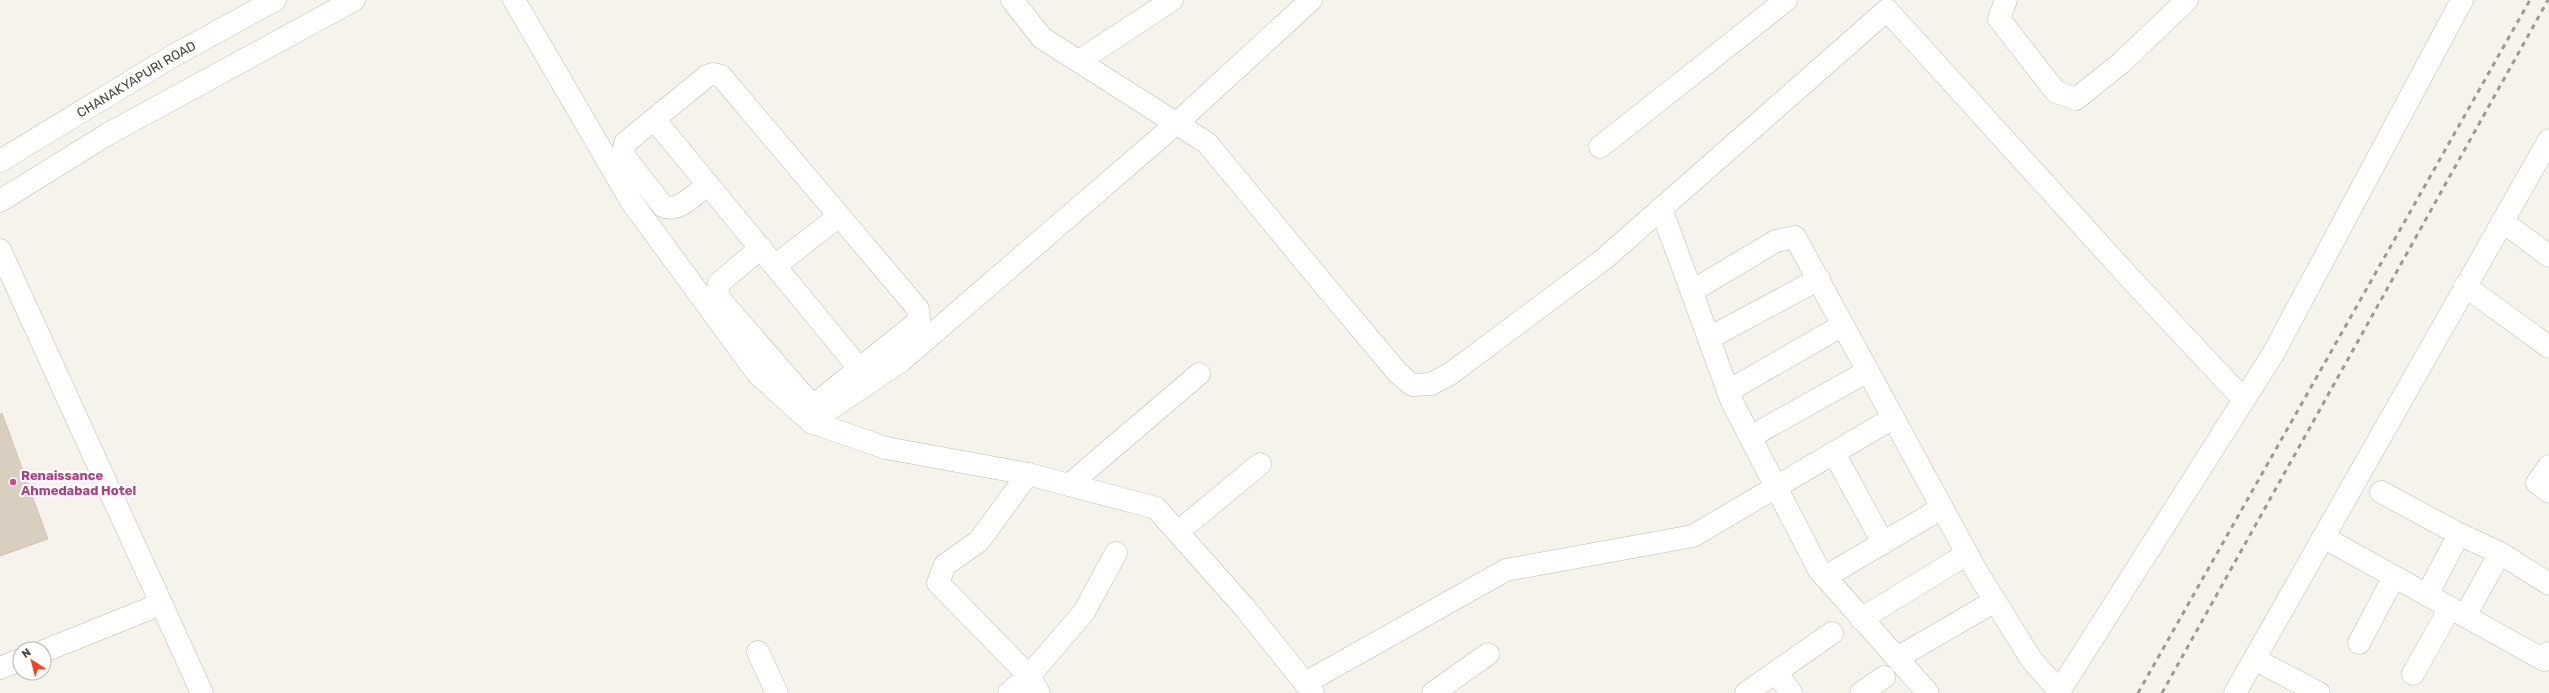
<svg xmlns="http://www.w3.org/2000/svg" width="2549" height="693" viewBox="0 0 2549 693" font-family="Rubik,sans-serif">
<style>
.building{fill:#d8cfc1;stroke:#d3c7b4}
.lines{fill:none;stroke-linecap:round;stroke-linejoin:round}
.minor-casing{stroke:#c2bbae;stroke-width:23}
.minor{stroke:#fff;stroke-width:22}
.rail{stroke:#9a9a9a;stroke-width:3;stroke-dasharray:5 5;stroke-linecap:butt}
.hotel-dot{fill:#d1479c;stroke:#fff;stroke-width:1.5}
.labels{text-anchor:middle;stroke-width:4;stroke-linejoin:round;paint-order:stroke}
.street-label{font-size:13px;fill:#4b4439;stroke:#fff}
.hotel-label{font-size:13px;font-weight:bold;fill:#b23c85;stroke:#fff;text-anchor:start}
</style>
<rect width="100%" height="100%" fill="#f6f3ec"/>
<!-- building -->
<path class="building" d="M2,413L48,539L0,556V414Z"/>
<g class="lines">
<defs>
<g id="minor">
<path d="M514,0L631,201L757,373L811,422L886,448L1028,474L1156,508L1244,607L1313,693"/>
<path d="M1012,0L1042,38L1207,143L1330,292L1398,373L1412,385L1431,384L1450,374L1604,259L1887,10L2129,277L2244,400"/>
<path d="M2006,0L1999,19L2056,92L2076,99L2121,63L2187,0"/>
<path d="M1079,61L1172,0"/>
<path d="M654,119L868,379"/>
<path d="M1600,147L1786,0"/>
<path id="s1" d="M0,161L171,57L275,0"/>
<path d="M708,184C696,193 678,214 663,206L623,155L625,143L707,76L713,74L721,76L918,309L919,321L819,401H808L717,296L719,283L761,248"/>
<path d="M0,201L108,134L354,0"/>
<path d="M1661,208L1732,402L1819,570L1928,693"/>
<path d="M2502,221L2549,256"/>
<path d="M0,250L202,693"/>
<path d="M775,266L839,216"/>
<path d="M2465,286L2549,347"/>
<path d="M1692,291L1776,241L1795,237L1977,572L2031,659L2059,691"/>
<path d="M1709,338L1819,279"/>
<path d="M1728,391L1843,325"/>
<path d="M825,412L901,361L1177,123L1311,0"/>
<path d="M1750,437L1868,371"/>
<path d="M1834,453L1883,543"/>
<path d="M2549,466L2537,483L2549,492"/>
<path d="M1028,474L979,541L945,565L938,583L1029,676L1039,693"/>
<path d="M1069,485L1199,374"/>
<path d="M2381,492L2459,534L2427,595"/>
<path d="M1178,532L1260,464"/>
<path d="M2459,534L2500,553L2465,616"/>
<path d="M2323,537L2544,660L2549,653"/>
<path d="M2500,553L2549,584"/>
<path d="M1825,577L1942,508"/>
<path d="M1861,619L1967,554"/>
<path d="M2359,643L2394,577"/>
<path d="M44,651L161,604"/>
<path d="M758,652L777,693"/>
<path d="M1897,658L1995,601"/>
<path d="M2254,659L2319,693"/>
<path d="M0,668L20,660"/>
<path d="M1776,672L1791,693"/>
<path d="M2413,674L2450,608"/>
<path d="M1305,683L1506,570L1693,536L1893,418"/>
<path d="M1009,693L1029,676L1084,612L1116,553"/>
<path d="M1433,693L1488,654"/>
<path d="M1746,693L1832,633"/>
<path d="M1861,693L1884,677"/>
<path d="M2058,693L2273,354L2462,0"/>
<path d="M2235,693L2549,140"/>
</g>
</defs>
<!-- minor casing -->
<use href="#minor" class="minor-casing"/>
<!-- minor -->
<use href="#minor" class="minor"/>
<!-- rail -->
<g class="rail">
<path d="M2138,693L2530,0"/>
<path d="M2162,693L2548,0"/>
</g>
</g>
<!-- markers -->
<circle class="hotel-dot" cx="13" cy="482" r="4"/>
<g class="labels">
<!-- street labels -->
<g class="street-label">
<text dy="5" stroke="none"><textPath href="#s1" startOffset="159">CHANAKYAPURI ROAD</textPath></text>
</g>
<!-- hotel labels -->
<g class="hotel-label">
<text x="21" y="480">Renaissance<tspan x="21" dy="15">Ahmedabad Hotel</tspan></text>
</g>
</g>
<!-- north arrow -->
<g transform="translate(32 661) rotate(324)"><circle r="19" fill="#ffffff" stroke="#b7b4b0"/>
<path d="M0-3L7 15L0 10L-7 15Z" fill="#fc3f1d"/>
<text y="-6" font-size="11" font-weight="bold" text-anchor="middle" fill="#4b4439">N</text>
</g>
</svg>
